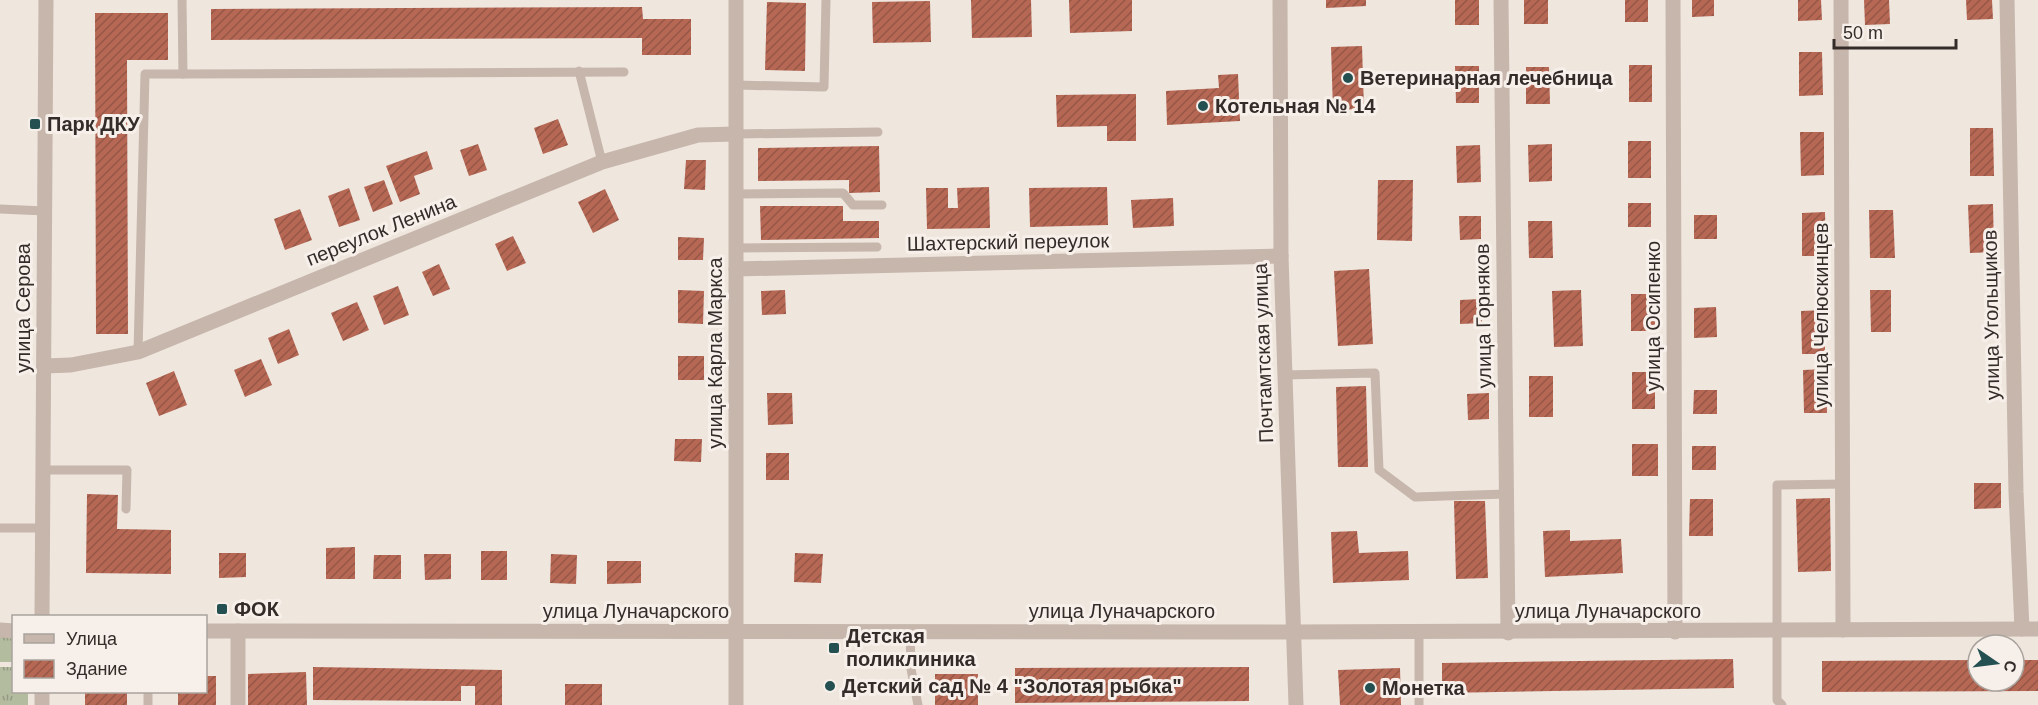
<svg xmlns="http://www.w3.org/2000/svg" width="2038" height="705" viewBox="0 0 2038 705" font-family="Arial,sans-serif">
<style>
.grass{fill:url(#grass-tufts)}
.building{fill:url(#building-hatch)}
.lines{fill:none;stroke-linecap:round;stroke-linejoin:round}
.service{stroke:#c6b6ab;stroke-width:9}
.minor{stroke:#c6b6ab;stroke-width:15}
.tertiary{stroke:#c6b6ab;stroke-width:15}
.poi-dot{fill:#245051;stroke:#f7f0ea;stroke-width:2}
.labels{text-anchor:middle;stroke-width:6;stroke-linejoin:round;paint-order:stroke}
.poi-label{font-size:20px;font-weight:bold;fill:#342c29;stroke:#f7f0ea;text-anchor:start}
.street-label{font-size:20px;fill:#342c29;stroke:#f7f0ea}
</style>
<defs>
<pattern id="grass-tufts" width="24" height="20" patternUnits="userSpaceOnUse" patternTransform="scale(1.5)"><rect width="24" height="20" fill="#b4bca0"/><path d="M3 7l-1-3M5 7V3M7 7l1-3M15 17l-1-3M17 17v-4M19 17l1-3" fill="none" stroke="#939982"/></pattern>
<pattern id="building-hatch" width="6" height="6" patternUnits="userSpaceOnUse" patternTransform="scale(1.5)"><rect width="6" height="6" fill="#b66855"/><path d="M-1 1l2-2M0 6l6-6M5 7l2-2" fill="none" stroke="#955646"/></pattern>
</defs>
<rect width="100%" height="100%" fill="#efe6de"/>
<!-- grass -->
<g class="grass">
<rect x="0" y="633" width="13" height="29"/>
<path d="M0,667H13L14,692H28V705H0Z"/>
</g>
<!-- building -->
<g class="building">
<path d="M971,0H1031L1032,37L972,38Z"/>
<path d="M1069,0H1132V31L1070,33Z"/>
<path d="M1326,0H1366V6L1326,8Z"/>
<rect x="1455" y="0" width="24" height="25"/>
<rect x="1524" y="0" width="24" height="24"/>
<rect x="1625" y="0" width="23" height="22"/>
<path d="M1692,0H1714V16L1692,17Z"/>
<path d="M1798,0H1821L1822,20L1798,21Z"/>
<path d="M1864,0H1889L1890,24L1865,25Z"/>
<path d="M1966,0H1992L1993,19L1967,20Z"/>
<path d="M930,1L931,42L873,43L872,2Z"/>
<path d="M767,2L806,3L805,71L765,70Z"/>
<path d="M642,7L643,19H691V55H642V38L211,40V9Z"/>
<path d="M95,13H168V60H127L128,334H96Z"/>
<path d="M1362,46L1364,109L1333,110L1331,47Z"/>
<path d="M1799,52H1822L1823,95L1799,96Z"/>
<rect x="1629" y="65" width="23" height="37"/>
<path d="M1455,66H1479V103H1456Z"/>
<path d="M1526,67H1549L1550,104H1526Z"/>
<path d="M1238,74L1240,121L1167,125L1166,91L1219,88L1218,75Z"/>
<path d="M1136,94V141H1107V126L1057,127L1056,95Z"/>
<path d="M558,119L568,145L543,154L534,128Z"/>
<path d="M1970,128H1993L1994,176H1970Z"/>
<path d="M1800,132H1824V175L1801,176Z"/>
<rect x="1628" y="141" width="23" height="37"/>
<path d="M478,144L487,170L469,176L460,150Z"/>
<path d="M1552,144V181L1529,182L1528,145Z"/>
<path d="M1480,145L1481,182L1457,183L1456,146Z"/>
<path d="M879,146L880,192L849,193V180L758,181V148Z"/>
<path d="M427,151L433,169L414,176L420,194L400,202L386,166Z"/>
<path d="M686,160H706L705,190L684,189Z"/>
<path d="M384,180L393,204L373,212L364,187Z"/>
<path d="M1378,180H1413L1412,241L1377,240Z"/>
<path d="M989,187L990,228L927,229L926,188H948V208H958L957,188Z"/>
<path d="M1107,187L1108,225L1030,227L1029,188Z"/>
<path d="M349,188L360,220L339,227L328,196Z"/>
<path d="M605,189L619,220L593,233L578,202Z"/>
<path d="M1173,198L1174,226L1133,228L1131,200Z"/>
<rect x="1628" y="203" width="23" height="24"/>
<path d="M1993,204L1994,252L1970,253L1968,205Z"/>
<path d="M760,206H843V221H879V238L761,240Z"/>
<path d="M300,209L312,240L285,250L274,219Z"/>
<path d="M1869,210H1893L1895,258H1870Z"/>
<path d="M1825,212L1826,256H1802V213Z"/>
<rect x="1694" y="215" width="23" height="24"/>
<path d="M1459,216H1481V239L1460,240Z"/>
<path d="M1528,221H1552L1553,258H1529Z"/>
<path d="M513,236L526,263L507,271L495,244Z"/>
<path d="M678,237L704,238L703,260H678Z"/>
<path d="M439,264L450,289L433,296L422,272Z"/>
<path d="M1369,269L1373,344L1338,346L1334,271Z"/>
<path d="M398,286L409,315L384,325L373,296Z"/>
<path d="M678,290L704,291L703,324L678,323Z"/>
<path d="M785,290L786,314L762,315L761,291Z"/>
<path d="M1581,290L1583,346L1554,347L1552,291Z"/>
<path d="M1870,290H1891V332H1871Z"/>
<rect x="1631" y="294" width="24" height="37"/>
<path d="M1481,299L1482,323L1460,324V300Z"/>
<path d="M357,302L369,330L343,341L331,313Z"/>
<path d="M1716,307L1717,337L1694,338V308Z"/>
<path d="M1825,310V354H1802L1801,311Z"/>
<path d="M289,329L299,355L278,364L268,338Z"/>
<rect x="678" y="356" width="26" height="24"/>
<path d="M261,359L272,385L245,397L234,370Z"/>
<path d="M1826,369L1827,413H1804L1803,370Z"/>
<path d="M174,371L187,405L159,416L146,383Z"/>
<rect x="1632" y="372" width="23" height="37"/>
<rect x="1529" y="376" width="24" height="41"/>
<path d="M1366,386L1368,467H1338L1336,387Z"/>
<path d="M1694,390H1717V414H1693Z"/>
<path d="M767,393H792L793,424L768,425Z"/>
<path d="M1489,393V419L1468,420L1467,394Z"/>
<path d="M675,439H702L701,462L674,461Z"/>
<rect x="1632" y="444" width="26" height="32"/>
<rect x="1692" y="446" width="24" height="24"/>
<rect x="766" y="453" width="23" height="27"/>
<path d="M1974,483H2001V508L1974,509Z"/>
<path d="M87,494L118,495L117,529L171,530V574L86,573Z"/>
<path d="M1830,498L1831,571L1798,572L1796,499Z"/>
<path d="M1690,499H1713V536H1689Z"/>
<path d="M1454,501H1485L1488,578L1456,579Z"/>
<path d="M1570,530V541L1621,539L1623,573L1545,577L1543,531Z"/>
<path d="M1357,531L1359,553L1408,551L1409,580L1333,583L1331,532Z"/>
<path d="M355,547V579H326V548Z"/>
<rect x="481" y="551" width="26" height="29"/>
<path d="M219,553H246V577L219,578Z"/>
<path d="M795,553L823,554L821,583L794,582Z"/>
<path d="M424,554H451V579L425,580Z"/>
<path d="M551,554L577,555L576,584L550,583Z"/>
<path d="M374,555H401V579H373Z"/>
<path d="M607,561H641V583L607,584Z"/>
<path d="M1733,659L1734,688L1442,693V663Z"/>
<path d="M1978,660V681H2014V660H2038V691L1822,692V661Z"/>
<path d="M313,667L502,670V705H475V686H461V701L313,700Z"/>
<path d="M1249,667V701L1015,703V668Z"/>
<path d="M1400,668L1401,705H1340L1338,670Z"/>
<path d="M306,672L307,705H248V674Z"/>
<rect x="935" y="674" width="43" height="31"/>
<path d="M206,676H216V705H178V692H206Z"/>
<rect x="565" y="684" width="37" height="21"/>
<rect x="85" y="692" width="42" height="13"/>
</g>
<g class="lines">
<!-- service -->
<g class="service">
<path d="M579,71L602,162"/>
<path d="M183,74L624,72"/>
<path d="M736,85L824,87L826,0"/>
<path d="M736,134L878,132"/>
<path d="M736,194L843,193L853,205H882"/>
<path d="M0,209L45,211"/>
<path d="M736,248L877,247"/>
<path d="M138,352L145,74H183L182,0"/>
<path d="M1284,375L1375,373L1379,470L1415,497L1506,494"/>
<path d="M43,470H127L126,509"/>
<path d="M0,528H42"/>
<path d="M910,633L911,669L918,705"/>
<path d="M1419,633V705"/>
<path d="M148,692V705"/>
<path d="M1782,705L1777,700V485L1842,484"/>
</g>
<!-- minor -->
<g class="minor">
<path d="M736,0V705"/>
<path d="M1501,0L1508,633"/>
<path d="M1673,0L1675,632"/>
<path d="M1841,0L1843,630"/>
<path d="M2007,0L2016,492L2022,629"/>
<path d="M736,269L1281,256"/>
<path d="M44,366L71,365L138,352L602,162L698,135L736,134"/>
<path d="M238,631V705"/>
<path d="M1294,632L2038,629"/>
</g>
<!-- tertiary -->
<g class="tertiary">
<path d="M1280,0L1281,256L1296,705"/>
<path d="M42,616L46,0"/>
<path d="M0,630L14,631"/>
<path d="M206,631L1294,632"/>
<path d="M42,705V692"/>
</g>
</g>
<!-- markers -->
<g class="poi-dot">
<circle cx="1348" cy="78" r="6"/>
<circle cx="1203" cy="106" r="6"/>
<rect x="29" y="118" width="12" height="12" rx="3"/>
<rect x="216" y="603" width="12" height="12" rx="3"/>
<rect x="828" y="642" width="12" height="12" rx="3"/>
<circle cx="830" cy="686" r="6"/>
<circle cx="1370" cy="688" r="6"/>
</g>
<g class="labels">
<!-- poi labels -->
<g class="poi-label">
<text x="1360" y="85">Ветеринарная лечебница</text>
<text x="1215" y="113">Котельная № 14</text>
<text x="47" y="131">Парк ДКУ</text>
<text x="234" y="616">ФОК</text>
<text x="846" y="643">Детская<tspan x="846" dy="23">поликлиника</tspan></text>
<text x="842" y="693">Детский сад № 4 "Золотая рыбка"</text>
<text x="1382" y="695">Монетка</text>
</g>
<!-- street labels -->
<g class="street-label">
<text transform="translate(381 230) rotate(-22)" y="7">переулок Ленина</text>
<text transform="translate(1008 242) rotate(-1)" y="7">Шахтерский переулок</text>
<text transform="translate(23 308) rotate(-90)" y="7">улица Серова</text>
<text transform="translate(1821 315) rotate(-90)" y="7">улица Челюскинцев</text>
<text transform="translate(1991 315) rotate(-91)" y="7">улица Угольщиков</text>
<text transform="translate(1483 316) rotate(-91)" y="7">улица Горняков</text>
<text transform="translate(1653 316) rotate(-90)" y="7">улица Осипенко</text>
<text transform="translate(715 353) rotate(-90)" y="7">улица Карла Маркса</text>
<text transform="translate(1263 353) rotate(-92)" y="7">Почтамтская улица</text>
<text x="636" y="618">улица Луначарского</text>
<text x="1122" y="618">улица Луначарского</text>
<text x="1608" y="618">улица Луначарского</text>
</g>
</g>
<!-- legend -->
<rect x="12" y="615" width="195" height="78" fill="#f7f0ea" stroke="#a9a29d" stroke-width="1.5"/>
<rect x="24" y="634" width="30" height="9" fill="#c6b6ab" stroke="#a9a29d" stroke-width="1.5"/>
<text x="66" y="645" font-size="18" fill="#342c29">Улица</text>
<rect x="24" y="660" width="30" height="18" fill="url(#building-hatch)" stroke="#a9a29d" stroke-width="1.5"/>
<text x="66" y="675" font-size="18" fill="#342c29">Здание</text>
<!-- north arrow -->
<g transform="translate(1996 663) rotate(104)"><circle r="28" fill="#f7f0ea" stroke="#a9a29d" stroke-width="1.5"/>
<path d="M0-4.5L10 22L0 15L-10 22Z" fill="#245051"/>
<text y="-9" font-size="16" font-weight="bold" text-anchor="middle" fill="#342c29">С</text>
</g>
<!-- scale -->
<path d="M1834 39v9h122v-9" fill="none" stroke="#342c29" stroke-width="3"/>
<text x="1843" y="39" font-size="18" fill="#342c29" stroke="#f7f0ea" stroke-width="4.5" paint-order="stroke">50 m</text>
</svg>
